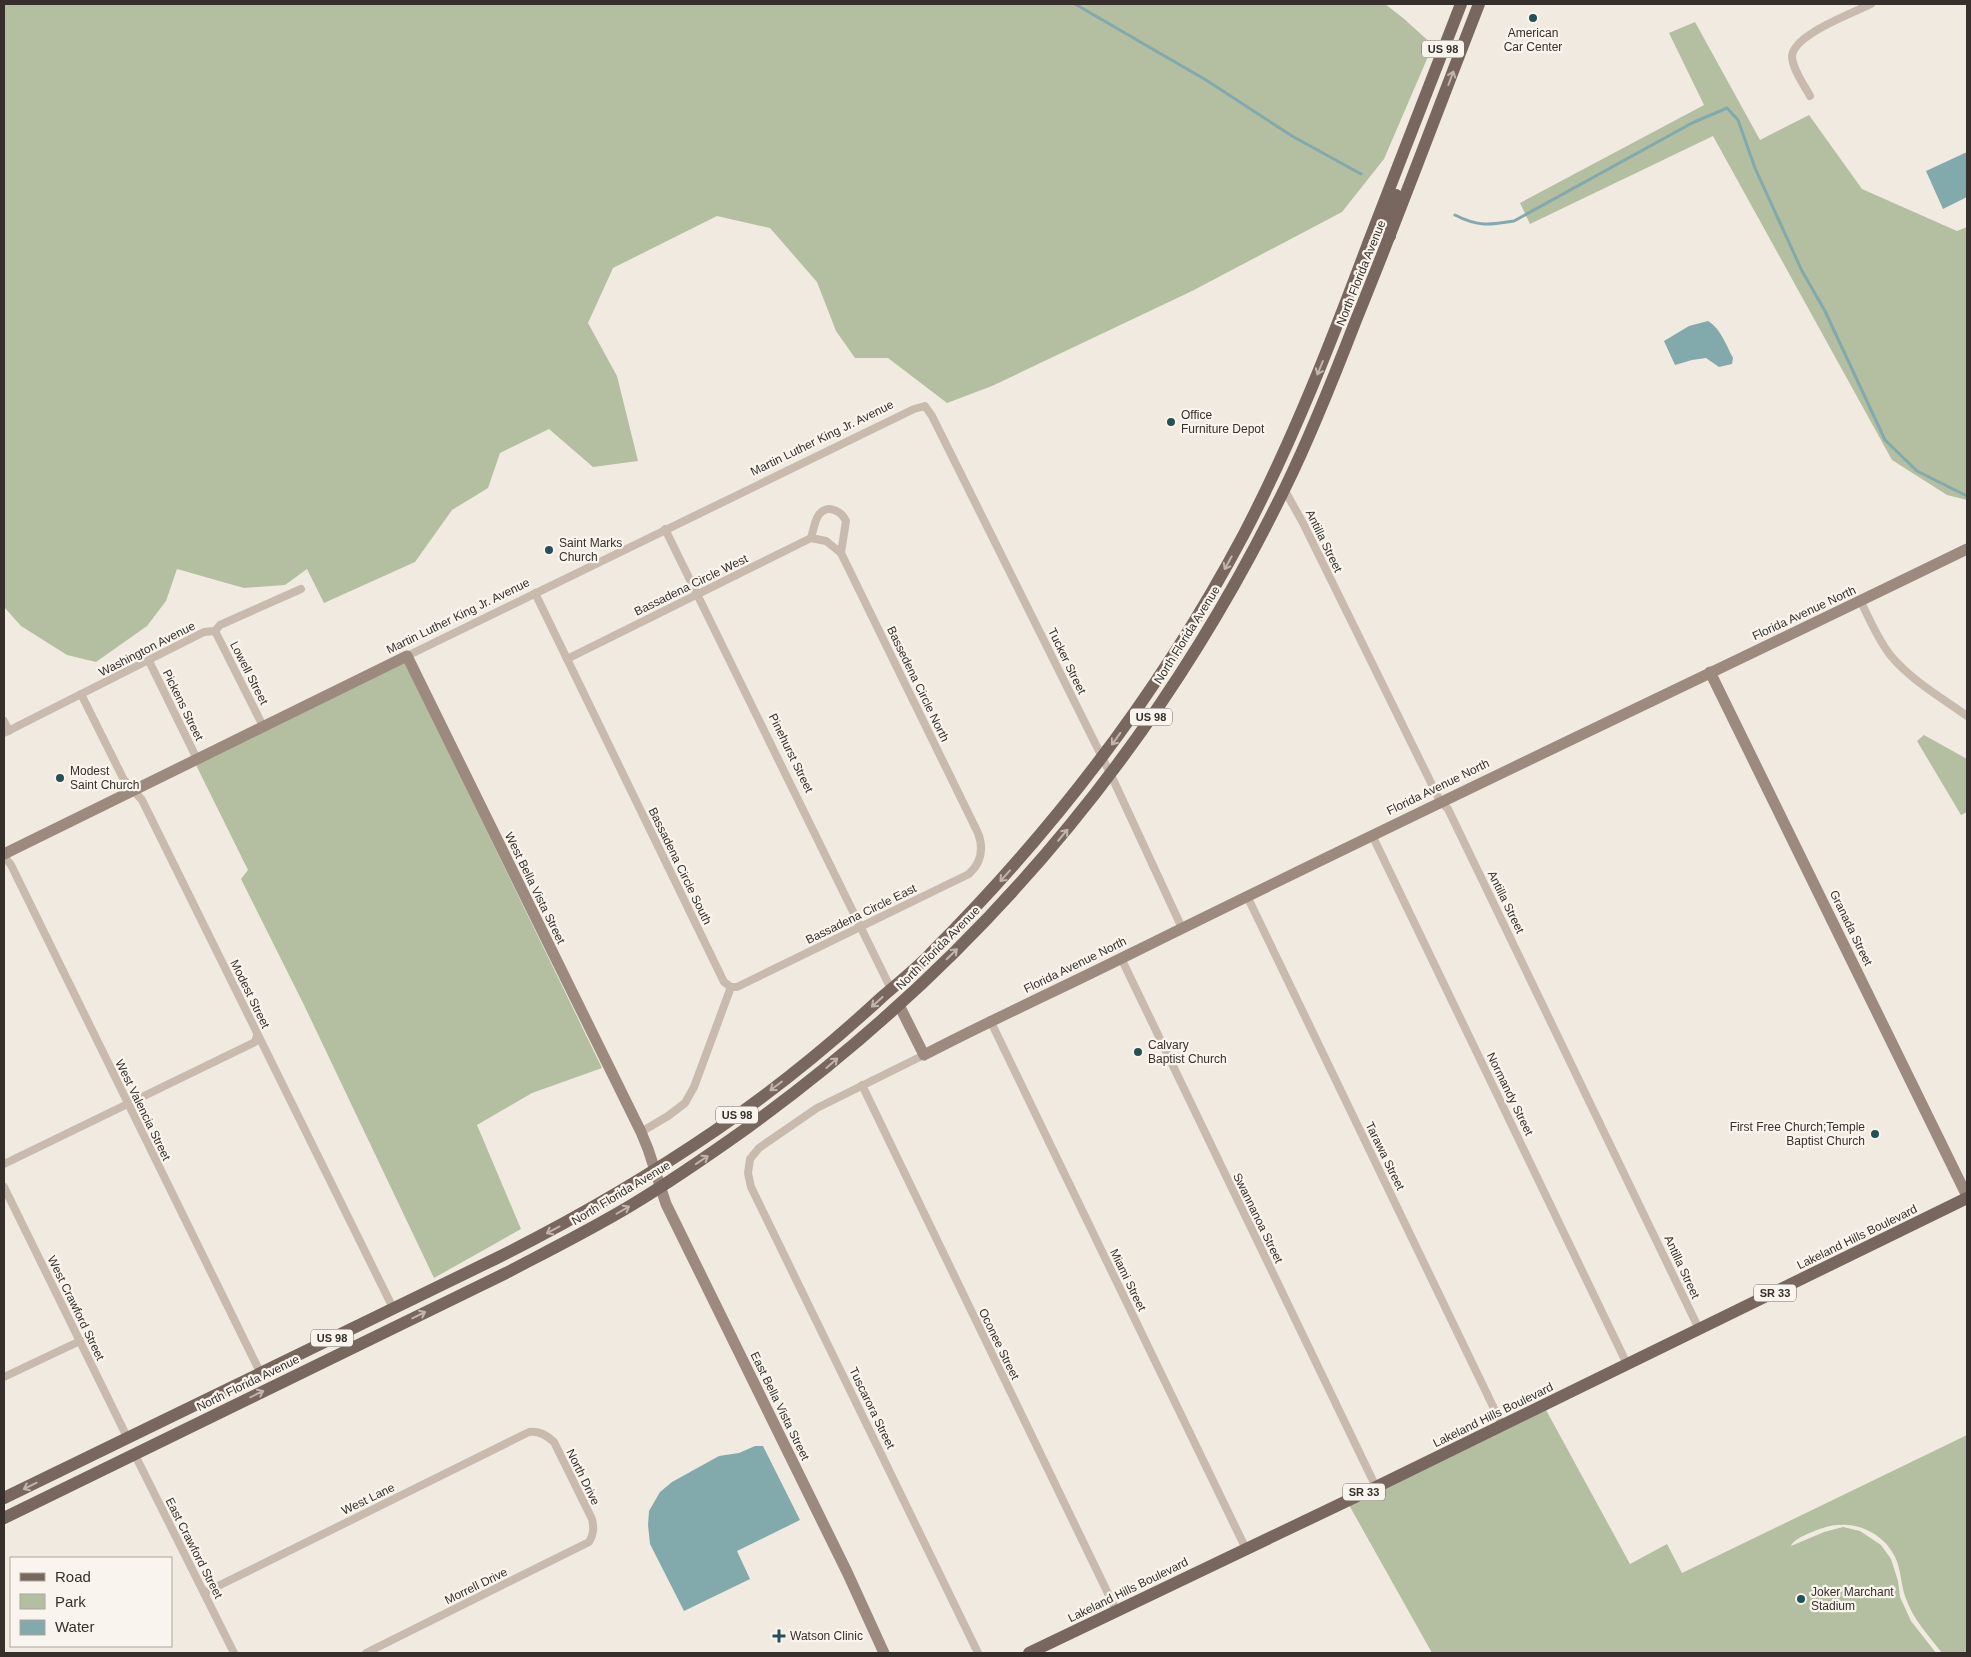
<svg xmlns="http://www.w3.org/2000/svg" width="1971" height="1657" viewBox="0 0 1971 1657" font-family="Helvetica,sans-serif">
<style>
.green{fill:#b4bfa1}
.water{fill:#82a9ac}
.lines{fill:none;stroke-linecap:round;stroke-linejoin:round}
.stream{stroke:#82a9ac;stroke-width:3}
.street{stroke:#c8baad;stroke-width:8}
.secondary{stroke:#9c8a7e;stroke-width:11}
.primary{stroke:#78675e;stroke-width:12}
.oneway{stroke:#bfb5ad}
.poi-dot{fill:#245155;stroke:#f9f4ed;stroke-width:2}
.labels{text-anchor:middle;stroke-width:4.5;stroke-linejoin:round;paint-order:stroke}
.shield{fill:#f9f4ed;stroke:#716a65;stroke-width:1}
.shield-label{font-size:11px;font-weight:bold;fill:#372f2b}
.poi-label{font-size:12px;fill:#372f2b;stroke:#f9f4ed;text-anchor:start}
.street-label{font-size:12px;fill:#372f2b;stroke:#f9f4ed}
</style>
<rect width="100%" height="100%" fill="#f1eae0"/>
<!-- green -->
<g class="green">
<path d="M4,4H1385L1403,18L1433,45L1384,159L1342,212L1192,291L992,386L947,403L888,358H855L836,331L817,282L770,228L717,216L613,268L588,323L617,376L638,461L593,467L549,429L500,453L488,488L452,510L415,562L324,603L307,569L285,585L244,588L177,569L166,601L147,626L96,662L67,655L21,626L4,607Z"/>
<path d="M1695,22L1760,140L1809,115L1862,189L1957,231L1967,227V500L1947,495L1892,460L1713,136L1530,224L1520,203L1704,105L1669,33Z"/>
<path d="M405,663L602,1068L532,1093L477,1125L521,1229L434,1278L304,1005L241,879L248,870L196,765Z"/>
<path d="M1924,735L1967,759V812L1961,815L1917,741Z"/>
<path d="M1546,1410L1630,1564L1667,1544L1682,1573L1967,1435V1653H1942C1928,1635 1912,1618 1905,1596C1901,1584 1901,1571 1896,1559C1884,1531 1851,1518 1823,1528C1814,1531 1794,1538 1791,1546L1824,1532L1843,1527L1860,1531L1881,1545L1891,1559L1898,1581L1900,1597L1911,1621L1936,1653H1432L1349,1505Z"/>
</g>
<!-- water -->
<g class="water">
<path d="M1967,152V197L1943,209L1926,171Z"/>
<path d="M1708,321C1721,329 1726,345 1733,358L1732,364L1719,367L1706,358L1692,360L1675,365L1664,341L1689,326Z"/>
<path d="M755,1446H763L800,1520L737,1551L750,1579L684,1611L650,1544L648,1525L649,1511L660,1492L672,1482L719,1456L739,1453Z"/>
</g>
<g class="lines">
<!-- stream -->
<g class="stream">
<path d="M1075,4L1206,80L1292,136L1361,174"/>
<path d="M1455,215C1478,227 1490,225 1514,221L1692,123L1727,108L1738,120L1755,168L1802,271L1825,311L1885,440L1917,471L1967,496"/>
</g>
<!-- street -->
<g class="street">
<path d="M1810,96C1804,85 1793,70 1792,57C1792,35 1853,13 1871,4"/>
<path d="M1284,489L1303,523L1440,801L1448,809L1699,1329"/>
<path d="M665,529L891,989"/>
<path d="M811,538C813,532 814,524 817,518C824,503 840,509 846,521L841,553"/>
<path d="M535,593L724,982L731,987"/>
<path d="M1861,602C1870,620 1878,640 1891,656C1911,680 1942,698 1967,716"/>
<path d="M215,631L263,726"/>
<path d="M407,656L914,409L925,406L932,416L1111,775L1182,928"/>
<path d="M567,659L811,538L826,541L841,553L978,833C984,849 981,863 969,874L737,987H731"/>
<path d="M149,661L197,759"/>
<path d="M81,694L124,780L142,800L393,1308"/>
<path d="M4,721L9,731"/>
<path d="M4,733L204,632L215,631L220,625L301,589"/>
<path d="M1372,835L1627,1364"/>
<path d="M4,856L11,865L261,1374"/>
<path d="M1247,896L1502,1425"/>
<path d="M1121,958L1376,1487"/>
<path d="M990,1020L1246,1549"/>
<path d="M924,1055L817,1108L759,1148L750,1159L748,1173L751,1187L978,1653"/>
<path d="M862,1085L1117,1612"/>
<path d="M641,1132L668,1116L685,1103L694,1087L731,987"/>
<path d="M4,1164L255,1042L257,1035"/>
<path d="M4,1187L128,1439"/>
<path d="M4,1377L80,1341"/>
<path d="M134,1453L234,1653"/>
<path d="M204,1593L529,1432C540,1431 546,1435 554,1442L592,1519C594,1528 594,1534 589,1542L366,1653"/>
</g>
<!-- secondary -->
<g class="secondary">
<path d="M1710,672L1967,1196"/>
<path d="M4,854L407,656L641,1132L648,1149L666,1204L847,1572L884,1653"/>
<path d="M899,1005L924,1055C991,1020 1060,989 1128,955C1406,817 1688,685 1967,549"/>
</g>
<!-- primary -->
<g class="primary">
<path d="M1390,236L1386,223L1396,195"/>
<path d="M4,1498L497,1258C573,1220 646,1178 716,1130C775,1090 830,1045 882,997C899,982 916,969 931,953C1055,829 1162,689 1244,534C1293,440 1332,340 1369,241C1399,162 1430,83 1461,4"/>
<path d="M4,1518L506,1273C548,1251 590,1230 630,1206C670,1182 709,1155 747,1128C979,960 1160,745 1285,488C1312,433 1334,377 1356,320C1399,215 1438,109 1479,4"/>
<path d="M1029,1653L1376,1487L1967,1198"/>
</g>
</g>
<!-- one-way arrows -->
<defs><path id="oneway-shaft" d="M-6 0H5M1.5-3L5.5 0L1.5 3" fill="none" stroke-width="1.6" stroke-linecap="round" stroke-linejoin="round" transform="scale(1.25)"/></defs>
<g class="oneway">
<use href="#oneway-shaft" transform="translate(1451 78) rotate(-69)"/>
<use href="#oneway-shaft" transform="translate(1320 368) rotate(112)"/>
<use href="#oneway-shaft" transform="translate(1228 563) rotate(119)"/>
<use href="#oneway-shaft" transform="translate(1116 739) rotate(126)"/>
<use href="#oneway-shaft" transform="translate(1063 835) rotate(-50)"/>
<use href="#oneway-shaft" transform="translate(1005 876) rotate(132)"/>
<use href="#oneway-shaft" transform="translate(952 954) rotate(-44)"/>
<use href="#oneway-shaft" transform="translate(877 1002) rotate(138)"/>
<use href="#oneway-shaft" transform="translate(832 1063) rotate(-41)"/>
<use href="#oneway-shaft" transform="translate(776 1086) rotate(143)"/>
<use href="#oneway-shaft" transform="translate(702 1160) rotate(-34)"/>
<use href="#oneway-shaft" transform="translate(623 1210) rotate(-30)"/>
<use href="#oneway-shaft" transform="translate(553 1230) rotate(152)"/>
<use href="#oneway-shaft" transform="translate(419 1315) rotate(-26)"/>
<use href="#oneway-shaft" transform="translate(257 1394) rotate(-26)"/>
<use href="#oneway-shaft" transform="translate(30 1486) rotate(154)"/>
</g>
<!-- markers -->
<g class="poi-dot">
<circle cx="1533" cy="18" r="5"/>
<circle cx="1171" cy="422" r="5"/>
<circle cx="549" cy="550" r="5"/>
<circle cx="60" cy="778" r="5"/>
<circle cx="1138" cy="1052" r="5"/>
<circle cx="1875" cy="1134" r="5"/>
<circle cx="1801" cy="1599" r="5"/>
<path d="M776.5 1628.5h5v5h5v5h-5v5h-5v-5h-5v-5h5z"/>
</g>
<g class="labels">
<!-- shield labels -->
<g class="shield">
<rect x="1422" y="40.5" width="42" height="17" rx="4"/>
<rect x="1130" y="708.5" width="42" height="17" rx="4"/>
<rect x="716" y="1106.5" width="42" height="17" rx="4"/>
<rect x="1754" y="1284.5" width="42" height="17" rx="4"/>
<rect x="311" y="1329.5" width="42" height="17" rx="4"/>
<rect x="1343" y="1483.5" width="42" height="17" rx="4"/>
</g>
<g class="shield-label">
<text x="1443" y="53">US 98</text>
<text x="1151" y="721">US 98</text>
<text x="737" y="1119">US 98</text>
<text x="1775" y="1297">SR 33</text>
<text x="332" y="1342">US 98</text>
<text x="1364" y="1496">SR 33</text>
</g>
<!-- poi labels -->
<g class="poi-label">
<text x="1533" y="37" text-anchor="middle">American<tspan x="1533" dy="14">Car Center</tspan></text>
<text x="1181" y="419">Office<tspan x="1181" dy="14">Furniture Depot</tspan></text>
<text x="559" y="547">Saint Marks<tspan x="559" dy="14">Church</tspan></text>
<text x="70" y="775">Modest<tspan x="70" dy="14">Saint Church</tspan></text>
<text x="1148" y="1049">Calvary<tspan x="1148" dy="14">Baptist Church</tspan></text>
<text x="1865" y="1131" text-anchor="end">First Free Church;Temple<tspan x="1865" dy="14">Baptist Church</tspan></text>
<text x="1811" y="1596">Joker Marchant<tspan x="1811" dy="14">Stadium</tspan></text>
<text x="790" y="1640">Watson Clinic</text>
</g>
<!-- street labels -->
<g class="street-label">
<text transform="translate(1361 273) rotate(-68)" y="4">North Florida Avenue</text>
<text transform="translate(822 438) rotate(-26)" y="4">Martin Luther King Jr. Avenue</text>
<text transform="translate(1324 541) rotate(64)" y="4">Antilla Street</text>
<text transform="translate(691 585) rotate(-26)" y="4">Bassadena Circle West</text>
<text transform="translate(1804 613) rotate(-25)" y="4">Florida Avenue North</text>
<text transform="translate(458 616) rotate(-26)" y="4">Martin Luther King Jr. Avenue</text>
<text transform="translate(1187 635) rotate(-58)" y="4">North Florida Avenue</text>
<text transform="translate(147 649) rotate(-27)" y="4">Washington Avenue</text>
<text transform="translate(1067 661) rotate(64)" y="4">Tucker Street</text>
<text transform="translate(249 673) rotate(63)" y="4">Lowell Street</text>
<text transform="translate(918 684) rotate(64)" y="4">Bassedena Circle North</text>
<text transform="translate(183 705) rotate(64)" y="4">Pickens Street</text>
<text transform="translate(791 753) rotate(64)" y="4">Pinehurst Street</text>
<text transform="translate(1438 787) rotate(-26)" y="4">Florida Avenue North</text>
<text transform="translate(680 866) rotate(64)" y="4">Bassadena Circle South</text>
<text transform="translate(535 888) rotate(64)" y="4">West Bella Vista Street</text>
<text transform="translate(1506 902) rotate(64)" y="4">Antilla Street</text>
<text transform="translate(861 914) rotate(-26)" y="4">Bassadena Circle East</text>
<text transform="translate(1851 928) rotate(64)" y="4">Granada Street</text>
<text transform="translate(938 948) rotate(-45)" y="4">North Florida Avenue</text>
<text transform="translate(1075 965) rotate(-26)" y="4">Florida Avenue North</text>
<text transform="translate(250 994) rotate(64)" y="4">Modest Street</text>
<text transform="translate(1510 1094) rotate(64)" y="4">Normandy Street</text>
<text transform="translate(143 1110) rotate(64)" y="4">West Valencia Street</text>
<text transform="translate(1385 1156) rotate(64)" y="4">Tarawa Street</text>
<text transform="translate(621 1193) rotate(-31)" y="4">North Florida Avenue</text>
<text transform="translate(1258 1218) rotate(64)" y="4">Swannanoa Street</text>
<text transform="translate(1857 1237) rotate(-26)" y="4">Lakeland Hills Boulevard</text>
<text transform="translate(1682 1267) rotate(65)" y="4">Antilla Street</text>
<text transform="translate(1128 1280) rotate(64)" y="4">Miami Street</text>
<text transform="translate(76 1308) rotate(64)" y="4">West Crawford Street</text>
<text transform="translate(999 1344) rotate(64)" y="4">Oconee Street</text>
<text transform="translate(248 1383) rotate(-26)" y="4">North Florida Avenue</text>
<text transform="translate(780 1406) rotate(64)" y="4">East Bella Vista Street</text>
<text transform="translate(872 1408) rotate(64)" y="4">Tuscarora Street</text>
<text transform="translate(1493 1415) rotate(-26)" y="4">Lakeland Hills Boulevard</text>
<text transform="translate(583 1477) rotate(64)" y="4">North Drive</text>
<text transform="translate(368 1499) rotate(-26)" y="4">West Lane</text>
<text transform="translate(194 1548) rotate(63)" y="4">East Crawford Street</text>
<text transform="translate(476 1586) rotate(-26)" y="4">Morrell Drive</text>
<text transform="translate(1128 1590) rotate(-26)" y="4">Lakeland Hills Boulevard</text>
</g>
</g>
<!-- border -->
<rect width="1971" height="1657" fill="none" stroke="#372f2b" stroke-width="10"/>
<!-- legend -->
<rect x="10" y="1557" width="162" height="90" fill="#f9f4ed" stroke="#aba59f"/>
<rect x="20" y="1573" width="25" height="8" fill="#78675e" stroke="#aba59f"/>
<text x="55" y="1582" font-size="15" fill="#372f2b">Road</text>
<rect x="20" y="1594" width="25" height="15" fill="#b4bfa1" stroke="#aba59f"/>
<text x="55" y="1607" font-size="15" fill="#372f2b">Park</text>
<rect x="20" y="1620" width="25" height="15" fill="#82a9ac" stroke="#aba59f"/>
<text x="55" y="1632" font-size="15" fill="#372f2b">Water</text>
</svg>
